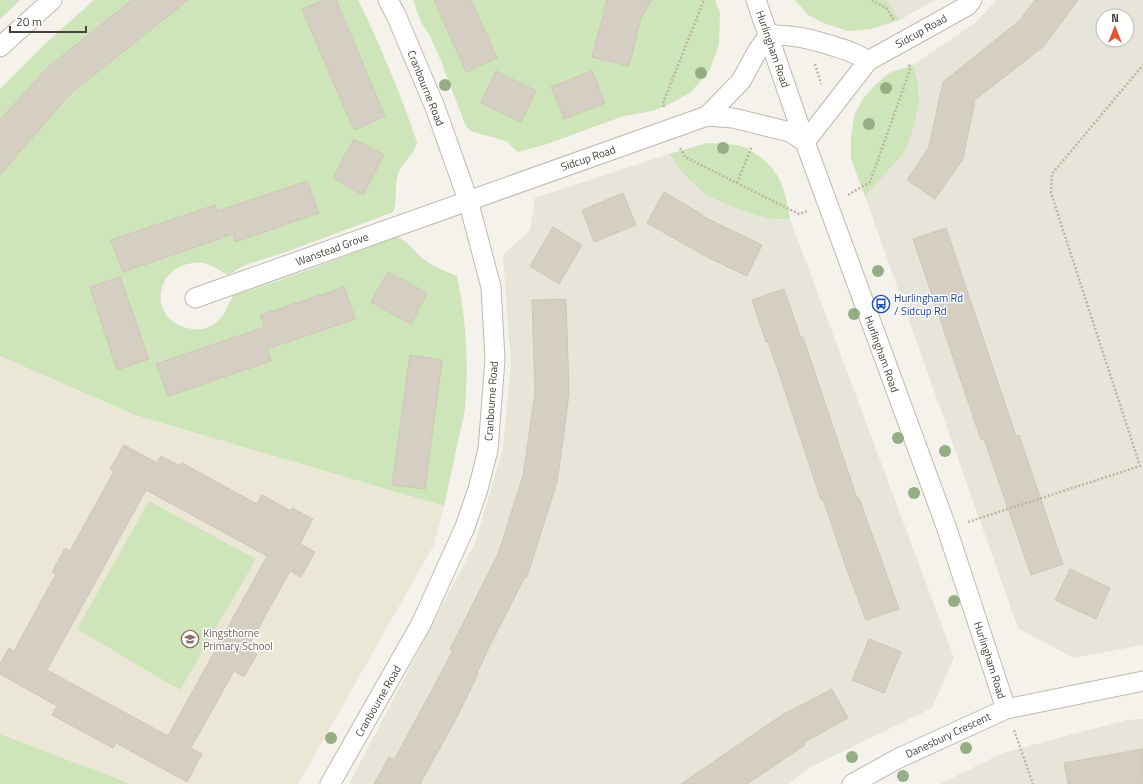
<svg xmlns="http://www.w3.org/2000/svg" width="1143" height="784" viewBox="0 0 1143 784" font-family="'Titillium Web',sans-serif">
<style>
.residential{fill:#e7e4da;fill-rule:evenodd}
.education{fill:#ebe7d7}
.green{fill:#cee4b9}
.building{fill:#d5cec2;stroke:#cfc6b6;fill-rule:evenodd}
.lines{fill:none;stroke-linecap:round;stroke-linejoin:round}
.street-casing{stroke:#bfbaaf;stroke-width:21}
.path{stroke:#bfb6a1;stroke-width:2.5;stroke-dasharray:2 2;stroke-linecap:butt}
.street{stroke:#fff;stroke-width:19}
.tree{fill:#95ad85}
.labels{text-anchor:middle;stroke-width:3;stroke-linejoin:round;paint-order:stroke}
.street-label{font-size:11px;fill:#48433a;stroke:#fff}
.transit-label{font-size:11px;fill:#164399;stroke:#fff;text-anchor:start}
.education-label{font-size:11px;fill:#785e54;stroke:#fff;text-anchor:start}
</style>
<rect width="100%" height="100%" fill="#f4f2eb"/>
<!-- residential -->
<g class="residential">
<path d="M886,0H935L900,20Z"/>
<path d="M997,0H1143V645L1073,658L1018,628L865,196L904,153L913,130L919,104L918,83L913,65L975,23ZM1103,16H1127V40H1103Z"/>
<path d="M669,154L684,174L738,209L770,219H790L954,658L932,708L811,767L788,784H349L475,543L503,448L511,364L503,255L530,230L535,198Z"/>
<path d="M1143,719V784H940L1003,753L1126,720Z"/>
</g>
<!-- education -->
<path class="education" d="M0,356L135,415L444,506L434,545L298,784H131L0,734Z"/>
<!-- green -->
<g class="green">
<path d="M0,0H20L0,19Z"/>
<path d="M94,0H358C381,46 400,93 417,142C415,154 402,162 398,174C394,187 398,200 393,212L286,252L245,265L228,275C221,271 212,265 203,263C201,262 197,263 194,263C155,266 147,318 187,328C200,331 209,329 220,319C226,313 228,303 234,295L275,282L397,237C408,241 413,251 423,259C433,266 445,271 457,276C466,319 469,363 465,407C464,417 461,427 459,437C454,460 449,483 444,506L135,415L0,356V89L47,42Z"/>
<path d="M413,0H619L643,16L621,0H715L720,13L719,44L710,70L691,92L670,104L652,111L624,116L544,145L518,152L506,141L470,131L465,124L441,61L431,38L421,22Z"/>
<path d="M795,0H886L900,20L871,29L848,31L826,24L808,15Z"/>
<path d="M913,65L918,83L919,104L913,130L904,153L865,196L851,159V138L854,116L862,100L875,85L889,73Z"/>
<path d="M707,143C720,144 735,143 747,148C751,150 754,153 757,155C781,170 786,193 790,219H770L738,209L706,195L684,174L669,154Z"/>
<path d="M149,501L256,559L180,690L77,629Z"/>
<path d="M0,734L131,784H0Z"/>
</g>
<!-- building -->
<g class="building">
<path d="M132,0H188L70,94L0,175V120L46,69Z"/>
<path d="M324,0H336L385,116L354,130L302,9Z"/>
<path d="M434,0H471L497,58L466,72Z"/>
<path d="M607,0H652L641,18L629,66L592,57Z"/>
<path d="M1035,0H1078L1044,46L975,100L963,159L935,199L907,180L929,147L943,82L1019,21Z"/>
<path d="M496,71L536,91L521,122L481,103Z"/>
<path d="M592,71L605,103L564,119L551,87Z"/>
<path d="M354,139L384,155L363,195L333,178Z"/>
<path d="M307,181L319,213L235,242L233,234L123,272L111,240L215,205L217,211Z"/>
<path d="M664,192L703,215L702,216L762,245L747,276L709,258L647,223Z"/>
<path d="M623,193L636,225L594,242L582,210Z"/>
<path d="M553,227L582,245L559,284L530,266Z"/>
<path d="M946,228L1016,436L1019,435L1063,564L1031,575L984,439L981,440L913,239Z"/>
<path d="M388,272L427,293L411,324L371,302Z"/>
<path d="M120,277L149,359L117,370L90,287Z"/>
<path d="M344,287L355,319L267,349L271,361L168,396L156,364L265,327L260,315Z"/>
<path d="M784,289L801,338L803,337L857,498H859L899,609L866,620L847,570L823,499L821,500L778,370L768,342H766L752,300Z"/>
<path d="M566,299L569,393L563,441L557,482L527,577H525L490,645L477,673L478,674L457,717L420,784H374L389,757L394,760L439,677L453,650L450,649L498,554L523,476L535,393L532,300Z"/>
<path d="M410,355L442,360L425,489L392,485Z"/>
<path d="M124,445L157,463L161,456L180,466L182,463L257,504L262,495L291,511L292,508L313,519L300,544L315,552L301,577L290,571L247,649L257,654L244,677L234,671L191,748L202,754L187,782L116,743L113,748L52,715L57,706L0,674V664L9,648L14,651L56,574L52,572L65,548L70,551L114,471L110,469ZM146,490L267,556L168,736L47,670Z"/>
<path d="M1070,569L1110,588L1096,619L1055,600Z"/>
<path d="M869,639L901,652L884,693L852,680Z"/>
<path d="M832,689L848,718L803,743L805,745L747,784H681L782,715Z"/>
<path d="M1143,749V784H1068L1064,763Z"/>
</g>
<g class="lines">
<defs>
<g id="street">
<path d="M756,0L805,142L947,529L1006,709"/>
<path d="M0,47L52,0"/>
<path d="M707,116L733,118L790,132L805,142L868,61L967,6L972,0"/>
<path d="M195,298L707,116L741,81L758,50L769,35C791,34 810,39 830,45C845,50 855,52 868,61"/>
<path d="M330,784L421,624L465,527L478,489L488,450L495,359L491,287L468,200L435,107L396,15L388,0"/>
<path d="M852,784L897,759L1006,709L1143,681"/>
</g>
</defs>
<!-- street casing -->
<use href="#street" class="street-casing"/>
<!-- path -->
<g class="path">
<path d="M872,0L886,8L894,20"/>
<path d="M815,64L821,84"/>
<path d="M664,107L663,103L704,0"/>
<path d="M680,148L685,157L799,214L807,211"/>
<path d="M737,183L752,146"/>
<path d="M848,195L870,182L910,70L909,64"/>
<path d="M968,522L1140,466L1051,193L1052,174L1143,65"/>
<path d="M1014,730L1033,784"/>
</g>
<!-- street -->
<use href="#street" class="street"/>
</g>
<!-- trees -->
<g class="tree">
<circle cx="701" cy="73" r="6"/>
<circle cx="445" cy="85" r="6"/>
<circle cx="886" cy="88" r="6"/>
<circle cx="869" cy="124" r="6"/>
<circle cx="723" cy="148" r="6"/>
<circle cx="878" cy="271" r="6"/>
<circle cx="854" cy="314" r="6"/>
<circle cx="898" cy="438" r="6"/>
<circle cx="945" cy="451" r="6"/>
<circle cx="914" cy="493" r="6"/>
<circle cx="954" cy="601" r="6"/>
<circle cx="331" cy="738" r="6"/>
<circle cx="966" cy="748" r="6"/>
<circle cx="852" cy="757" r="6"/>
<circle cx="903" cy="776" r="6"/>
</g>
<!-- icons -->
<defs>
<symbol id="bus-ring" viewBox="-11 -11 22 22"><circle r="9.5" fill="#fff" stroke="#1a4fb4" stroke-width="1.5"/><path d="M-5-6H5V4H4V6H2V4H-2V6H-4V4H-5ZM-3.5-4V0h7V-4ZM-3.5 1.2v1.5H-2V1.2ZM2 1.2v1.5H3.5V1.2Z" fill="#1a4fb4"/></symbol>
<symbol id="school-ring" viewBox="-11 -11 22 22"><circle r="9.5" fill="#fff" stroke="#8d6e63" stroke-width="1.5"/><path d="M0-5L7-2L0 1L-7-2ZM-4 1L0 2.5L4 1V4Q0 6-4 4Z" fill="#8d6e63"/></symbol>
</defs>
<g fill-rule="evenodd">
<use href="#bus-ring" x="871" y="294" width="20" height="20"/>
<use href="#school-ring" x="180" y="629" width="20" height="20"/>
</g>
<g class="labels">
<!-- street labels -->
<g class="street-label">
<text transform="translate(921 31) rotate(-29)" y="4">Sidcup Road</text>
<text transform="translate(773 49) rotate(71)" y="4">Hurlingham Road</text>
<text transform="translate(426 88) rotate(68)" y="4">Cranbourne Road</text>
<text transform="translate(588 158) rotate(-19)" y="4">Sidcup Road</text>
<text transform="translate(332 249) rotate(-20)" y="4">Wanstead Grove</text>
<text transform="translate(882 354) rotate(70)" y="4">Hurlingham Road</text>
<text transform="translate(491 401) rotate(-86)" y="4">Cranbourne Road</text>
<text transform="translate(990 660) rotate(72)" y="4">Hurlingham Road</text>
<text transform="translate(378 701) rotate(-60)" y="4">Cranbourne Road</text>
<text transform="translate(948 735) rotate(-25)" y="4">Danesbury Crescent</text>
</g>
<!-- transit labels -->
<g class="transit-label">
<text x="894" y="302">Hurlingham Rd<tspan x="894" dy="13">/ Sidcup Rd</tspan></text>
</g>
<!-- education labels -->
<g class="education-label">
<text x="203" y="637">Kingsthorne<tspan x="203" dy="13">Primary School</tspan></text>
</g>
</g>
<!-- north arrow -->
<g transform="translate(1115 28)"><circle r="19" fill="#ffffff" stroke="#b6b4b0"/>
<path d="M0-3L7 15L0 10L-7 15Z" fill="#e45532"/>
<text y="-6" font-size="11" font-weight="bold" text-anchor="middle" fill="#48433a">N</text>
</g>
<!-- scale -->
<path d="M10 26v6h76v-6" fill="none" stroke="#48433a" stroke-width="2"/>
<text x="16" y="26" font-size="12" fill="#48433a" stroke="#ffffff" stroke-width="3" paint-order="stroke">20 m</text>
</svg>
